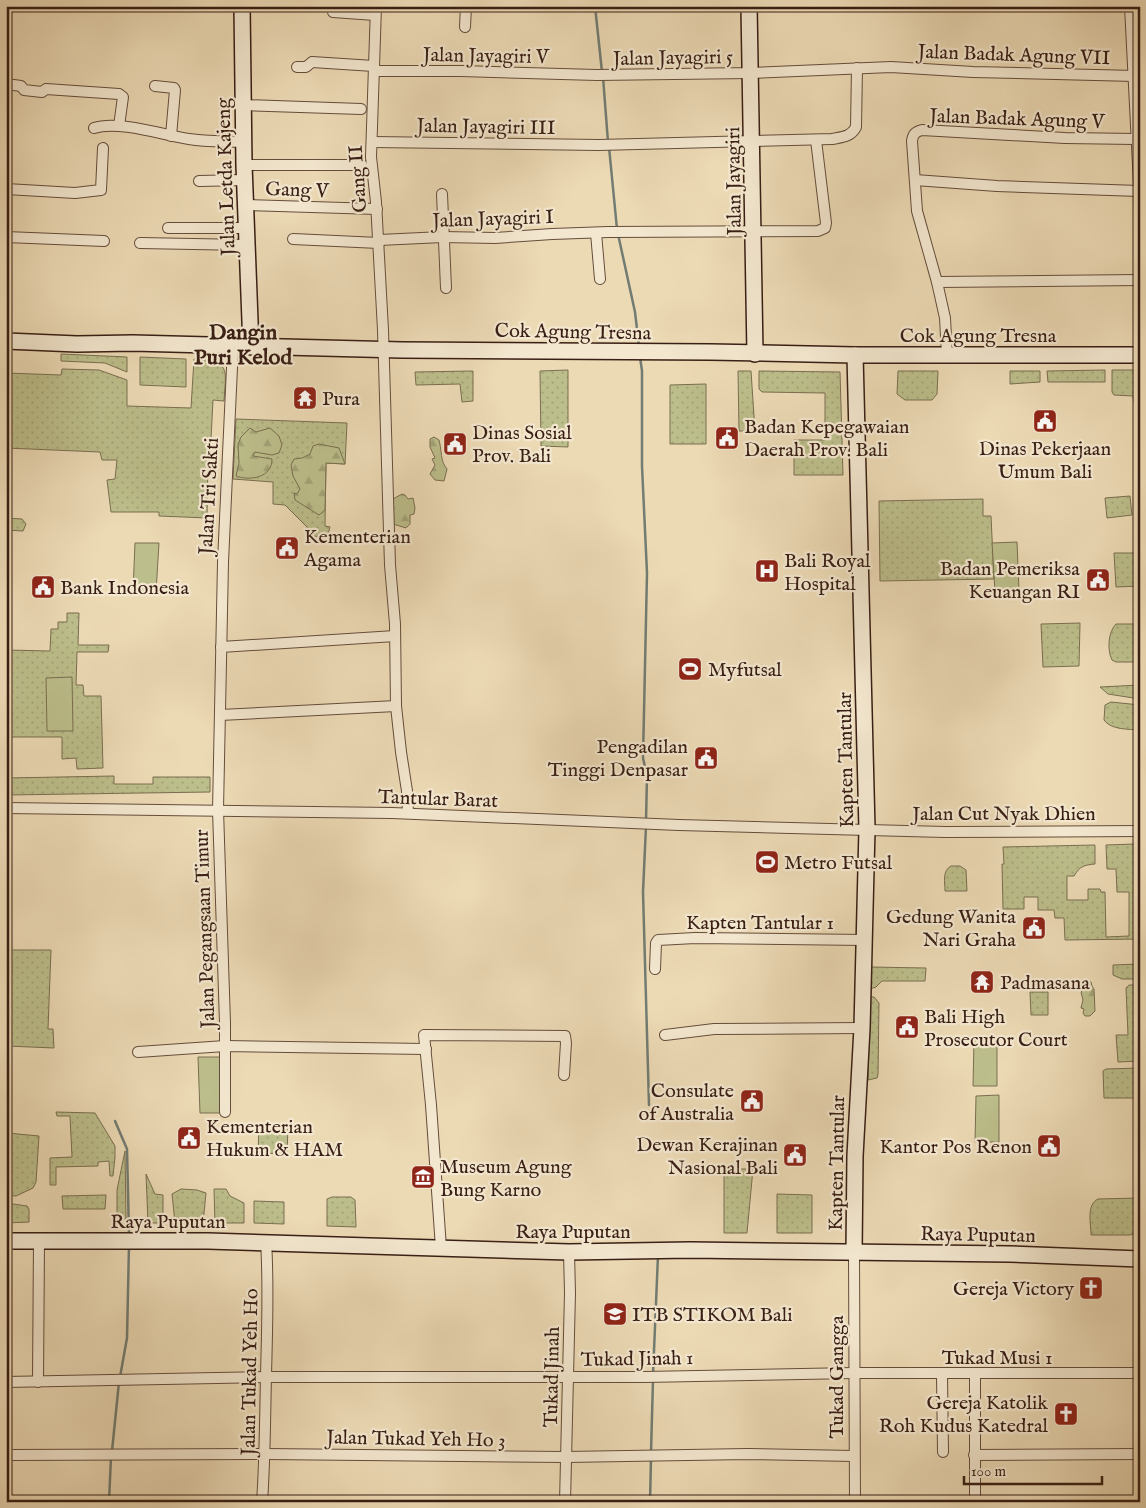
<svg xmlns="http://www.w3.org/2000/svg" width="1146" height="1508" viewBox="0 0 1146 1508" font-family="'IM FELL English',serif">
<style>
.grass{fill:url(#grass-dots);stroke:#7a6e50}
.forest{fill:url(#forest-firs);stroke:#7a6e50}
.garden{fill:#bcbe8b;stroke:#7a6e50}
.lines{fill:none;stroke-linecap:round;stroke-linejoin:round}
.stream{stroke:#727c72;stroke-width:2.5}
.street-casing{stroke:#654d3c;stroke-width:12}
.secondary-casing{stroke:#381e14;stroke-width:18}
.street{stroke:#f3e7cf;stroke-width:10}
.secondary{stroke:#f3e7cf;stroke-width:15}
.labels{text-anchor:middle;stroke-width:4.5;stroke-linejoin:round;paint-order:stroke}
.street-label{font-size:20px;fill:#381e14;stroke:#f3e7cf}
.poi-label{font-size:20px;fill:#381e14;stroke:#f3e7cf;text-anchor:start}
.quarter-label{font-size:22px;font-weight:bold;fill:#381e14;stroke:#f3e7cf}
</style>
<defs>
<pattern id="grass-dots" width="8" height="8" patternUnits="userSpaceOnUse" patternTransform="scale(1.25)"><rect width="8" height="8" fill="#bcbe8b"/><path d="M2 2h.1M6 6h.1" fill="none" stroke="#a2a377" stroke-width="1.8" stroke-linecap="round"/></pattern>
<pattern id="forest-firs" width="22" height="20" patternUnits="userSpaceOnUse" patternTransform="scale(1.25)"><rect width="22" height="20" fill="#bcbe8b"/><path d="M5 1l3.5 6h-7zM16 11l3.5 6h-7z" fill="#a2a377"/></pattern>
</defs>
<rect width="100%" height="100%" fill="#ecdab5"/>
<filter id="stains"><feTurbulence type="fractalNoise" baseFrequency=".004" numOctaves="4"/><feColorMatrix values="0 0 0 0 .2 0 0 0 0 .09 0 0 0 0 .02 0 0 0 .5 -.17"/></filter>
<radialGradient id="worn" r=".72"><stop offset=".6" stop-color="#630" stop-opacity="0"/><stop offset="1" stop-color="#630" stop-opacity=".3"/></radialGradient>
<!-- grass -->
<g class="grass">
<path d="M61,354L127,357V372L105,363L61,361Z"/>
<path d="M140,357L186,359V387L140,385Z"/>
<path d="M194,359C231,361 226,369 224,401L213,400L210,458H208L207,518L159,516V512H111L107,480L115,479L117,460H102L100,452L6,448V373L61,375L62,369L99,370L127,380V406L191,408Z"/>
<path d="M568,370V447L541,446L540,371Z"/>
<path d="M1105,370V382H1048L1047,371Z"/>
<path d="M1112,370H1140V403H1134L1133,396L1114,395L1112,392Z"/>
<path d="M473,371V401L462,402L460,384L416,385L415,372Z"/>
<path d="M738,371H751L755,431H739Z"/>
<path d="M759,371L840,372L843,475H794V440H825V393L762,392L759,389Z"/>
<path d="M898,371H938L937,394L932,400H905L897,394Z"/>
<path d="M1010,371H1040V382L1010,384Z"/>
<path d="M706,384V444H670V385Z"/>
<path d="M236,419L347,423L345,464L326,463L325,526L330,527L327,538L307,535V527L285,505L273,504V482L233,479Z"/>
<path d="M1130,496L1132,515L1107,518L1105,498Z"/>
<path d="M983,499V516H991L994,579L880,581L879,501Z"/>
<path d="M6,518L22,519L26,524L23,531L6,530Z"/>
<path d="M1114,553H1140V586L1116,587Z"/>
<path d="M67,613H79L78,645H109L108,652H77L76,685H83L84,696H101L103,768L77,769L76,758L62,759V737H6V650L50,651L51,629H58V622H67Z"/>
<path d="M1080,623L1079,666L1043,667L1041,624Z"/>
<path d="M1116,624H1140V662H1116L1112,660C1107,650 1108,632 1116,624Z"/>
<path d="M1140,685V699L1108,694L1100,687Z"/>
<path d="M1111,702L1140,705V730C1128,729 1111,730 1104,720L1105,705Z"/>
<path d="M114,776V784H153V777H210V792L6,795V778Z"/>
<path d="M1135,844L1140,846V939L1065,940L1064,918H1055L1054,910H1038V897H1024V909H1003L1002,864H1004L1003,847L1095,845V864C1084,865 1080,866 1074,876H1067V900H1088V889H1100L1101,892H1105L1106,937L1129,936V892H1117L1116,869H1107L1106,845Z"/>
<path d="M951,866H960L966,870L967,891H945C945,882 942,871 951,866Z"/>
<path d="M6,950H51L48,1029H53L54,1048L6,1046Z"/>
<path d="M1140,964V979H1122L1113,975V965Z"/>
<path d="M870,967L926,968L925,981H882L876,987L870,989Z"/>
<path d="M1129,985H1140V1061L1118,1062L1116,1035H1128L1126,988Z"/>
<path d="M1030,992H1048V1015H1031Z"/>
<path d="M870,997H874L879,1003L878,1074L877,1078L868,1080Z"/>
<path d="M1140,1068V1098H1104L1103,1071L1106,1069Z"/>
<path d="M56,1112L95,1113L115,1146V1157L113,1176H110L109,1161L98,1162V1166L56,1167V1185H50V1158L72,1157L70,1116H57Z"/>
<path d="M6,1126H8L7,1133L39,1136L36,1182L33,1188L16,1196L6,1195Z"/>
<path d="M259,1126L288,1127L287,1154L258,1153Z"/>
<path d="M125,1151L126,1219H117V1190Z"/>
<path d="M724,1169H753L747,1233H724Z"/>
<path d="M146,1174L155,1194L163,1195V1223H148Z"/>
<path d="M181,1189L197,1190L206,1193L203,1223H175L172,1194Z"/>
<path d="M214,1189H226L230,1196L244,1203V1223H215Z"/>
<path d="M777,1194L812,1195V1233H777Z"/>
<path d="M106,1195L105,1209H63L62,1196Z"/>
<path d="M332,1197H351L355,1200L356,1227L327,1226V1199Z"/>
<path d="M1140,1198V1232L1130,1235H1091C1091,1224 1086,1205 1098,1199Z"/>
<path d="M254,1201L284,1202V1224L254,1223Z"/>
<path d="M6,1203L27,1206L29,1209V1222L6,1223Z"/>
</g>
<!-- forest -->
<g class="forest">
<path d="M250,428L256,432L270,428L279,436L282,445L279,453L272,455L255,452L253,456L272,459C272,478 250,481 236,476L239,463L238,444L241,437Z"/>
<path d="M434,437L439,440C442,451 440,461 447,469L444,481L435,480L430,474L435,465L432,459L435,458L430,447V439Z"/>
<path d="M319,444L339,448L345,464L326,463L325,510L319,515L295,500L294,493L297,494L300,489L293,476L291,465L294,459L302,458L310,454L313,446Z"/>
<path d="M402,494L405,495L408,499L413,498L415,508L414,514L410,515V524L406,528L393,524V499Z"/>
<path d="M1087,980L1091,982L1092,986L1094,989L1095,1011L1090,1016H1085L1083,1013L1084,1009L1081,1008L1083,1000L1081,992L1084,989L1083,981Z"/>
</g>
<!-- garden -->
<g class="garden">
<path d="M1017,542L1019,591L995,592L992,543Z"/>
<path d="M135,543H159L156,592L133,591Z"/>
<path d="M72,677L73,731H47L46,678Z"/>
<path d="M974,1040L997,1041V1086H973Z"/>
<path d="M198,1057H222L224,1113H200Z"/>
<path d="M999,1095V1142H975L976,1096Z"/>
</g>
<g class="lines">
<!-- stream -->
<g class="stream">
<path d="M595,6L602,72"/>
<path d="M603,77L608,142"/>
<path d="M609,147L617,229"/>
<path d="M618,234L635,312L639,346"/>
<path d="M640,357L642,371V466L647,573L643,758L647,776L646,821"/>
<path d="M646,826L643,892L649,1105"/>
<path d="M115,1121L127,1149L129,1235"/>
<path d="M653,1375L658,1255"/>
<path d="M120,1377L127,1338L129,1245"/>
<path d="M112,1451L119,1382"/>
<path d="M651,1452L653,1380"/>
<path d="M109,1502L111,1457"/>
<path d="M650,1502L651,1458"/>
</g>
<defs>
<g id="street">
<path d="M376,6L371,157L376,202L383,330L390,565L395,624L396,706L401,752L407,791L408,813"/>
<path d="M1130,6L1140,205"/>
<path d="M333,12L375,15"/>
<path d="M465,27L466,6"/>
<path d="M297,67H306L312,62L374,66"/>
<path d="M374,71H461L597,75L750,73L891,67L973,72L1135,76"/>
<path d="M6,84L21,86L24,90L42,92L46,89L119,94L123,97L119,126"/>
<path d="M155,86L174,88L175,90L171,136"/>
<path d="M243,105L361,109"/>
<path d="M94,128C118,120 164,135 189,139C207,142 226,141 243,142"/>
<path d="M372,142L599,145L832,139C842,137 851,137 856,127L857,68"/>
<path d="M244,165H362"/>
<path d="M915,180L997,186L1139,191"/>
<path d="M199,181L244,180"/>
<path d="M6,189L75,193L101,190L103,148"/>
<path d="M442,194L446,288"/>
<path d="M246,205L377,209"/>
<path d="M168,228H246"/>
<path d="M596,233L600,279"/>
<path d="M6,237L104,241"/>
<path d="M293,239L379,243"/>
<path d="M379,240L443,237L495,238L552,234L608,232L818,231L825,228L826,223L816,140"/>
<path d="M140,243L246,245"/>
<path d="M937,282L1140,280"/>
<path d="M947,355L945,318L937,282L917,211L912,141C913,134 915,132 922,130L1065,138L1136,139"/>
<path d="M221,647L395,636"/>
<path d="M220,715L396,706"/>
<path d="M6,808L392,813L679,825L945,832L1140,831"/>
<path d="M655,969L656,943L658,940L695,938L865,940"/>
<path d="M665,1035L714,1029L862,1028"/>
<path d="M138,1052L225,1046L426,1049"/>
<path d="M225,1112V1023L218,810L223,562L233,346"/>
<path d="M441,1248L431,1105L424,1035L565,1036L566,1043L564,1075"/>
<path d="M854,1253L855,1502"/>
<path d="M942,1374L943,1452"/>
<path d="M975,1374V1502"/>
<path d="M6,1382L266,1377H644L854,1373H1140"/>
<path d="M38,1382L39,1241"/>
<path d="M6,1455L265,1454L566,1457L748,1454L854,1456"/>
<path d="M974,1455L1140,1454"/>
<path d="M262,1502C265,1460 265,1418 266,1376C267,1331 269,1287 266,1242"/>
<path d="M565,1502L570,1293L569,1252"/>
</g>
<g id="secondary">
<path d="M242,6L244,165L251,347"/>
<path d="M749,6L755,354"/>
<path d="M6,341L77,344L133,343L402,350L710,352L855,355H1140"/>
<path d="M6,1241H208L569,1252L690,1250L1009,1254L1140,1259"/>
<path d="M854,1253L855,1156L862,1028L867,829L855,355"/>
</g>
</defs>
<!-- street casing -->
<use href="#street" class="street-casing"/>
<!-- secondary casing -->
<use href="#secondary" class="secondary-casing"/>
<!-- street -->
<use href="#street" class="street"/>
<!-- secondary -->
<use href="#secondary" class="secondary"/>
</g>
<!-- icons -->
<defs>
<symbol id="temple-square" viewBox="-11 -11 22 22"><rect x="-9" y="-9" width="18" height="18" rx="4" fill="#8f2418" stroke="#f3e7cf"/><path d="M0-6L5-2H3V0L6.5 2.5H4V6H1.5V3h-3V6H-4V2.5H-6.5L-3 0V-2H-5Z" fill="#fff"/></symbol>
<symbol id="civic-square" viewBox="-11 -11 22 22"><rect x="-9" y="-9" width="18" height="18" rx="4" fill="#8f2418" stroke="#f3e7cf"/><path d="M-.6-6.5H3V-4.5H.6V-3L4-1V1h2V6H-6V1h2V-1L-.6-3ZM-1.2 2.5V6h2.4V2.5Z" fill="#fff"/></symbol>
<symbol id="hospital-square" viewBox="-11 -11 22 22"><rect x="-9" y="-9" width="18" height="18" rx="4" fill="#8f2418" stroke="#f3e7cf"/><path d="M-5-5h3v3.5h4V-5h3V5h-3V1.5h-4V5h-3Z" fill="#fff"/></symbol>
<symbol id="stadium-square" viewBox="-11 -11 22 22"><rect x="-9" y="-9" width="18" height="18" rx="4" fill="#8f2418" stroke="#f3e7cf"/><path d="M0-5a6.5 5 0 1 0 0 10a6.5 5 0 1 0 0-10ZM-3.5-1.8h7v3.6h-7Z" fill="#fff"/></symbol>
<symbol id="museum-square" viewBox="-11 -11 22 22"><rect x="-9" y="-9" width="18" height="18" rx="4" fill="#8f2418" stroke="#f3e7cf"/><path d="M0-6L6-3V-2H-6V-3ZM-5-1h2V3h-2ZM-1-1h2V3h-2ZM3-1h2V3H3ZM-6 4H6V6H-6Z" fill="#fff"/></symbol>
<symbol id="church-square" viewBox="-11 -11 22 22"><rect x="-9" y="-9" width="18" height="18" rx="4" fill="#8f2418" stroke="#f3e7cf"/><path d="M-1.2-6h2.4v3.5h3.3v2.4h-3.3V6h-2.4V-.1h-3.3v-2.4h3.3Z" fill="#fff"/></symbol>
<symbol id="university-square" viewBox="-11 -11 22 22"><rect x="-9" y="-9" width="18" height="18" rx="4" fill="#8f2418" stroke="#f3e7cf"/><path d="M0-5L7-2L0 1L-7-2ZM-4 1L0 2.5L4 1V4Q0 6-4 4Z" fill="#fff"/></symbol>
</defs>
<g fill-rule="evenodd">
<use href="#temple-square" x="291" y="384" width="28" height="28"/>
<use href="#civic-square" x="1031" y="407" width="28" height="28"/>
<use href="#civic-square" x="713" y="424" width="28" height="28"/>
<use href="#civic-square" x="441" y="430" width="28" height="28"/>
<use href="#civic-square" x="273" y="534" width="28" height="28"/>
<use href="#hospital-square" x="753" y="557" width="28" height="28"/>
<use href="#civic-square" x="1084" y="566" width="28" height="28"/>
<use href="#civic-square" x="29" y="573" width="28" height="28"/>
<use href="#stadium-square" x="676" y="655" width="28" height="28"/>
<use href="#civic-square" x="692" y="744" width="28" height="28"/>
<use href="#stadium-square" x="753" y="848" width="28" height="28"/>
<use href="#civic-square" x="1020" y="914" width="28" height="28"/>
<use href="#temple-square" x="968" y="968" width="28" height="28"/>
<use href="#civic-square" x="893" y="1013" width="28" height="28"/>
<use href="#civic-square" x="738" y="1087" width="28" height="28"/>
<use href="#civic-square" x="175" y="1124" width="28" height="28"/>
<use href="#civic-square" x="1035" y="1132" width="28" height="28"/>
<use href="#civic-square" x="781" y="1141" width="28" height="28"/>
<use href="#museum-square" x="409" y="1163" width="28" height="28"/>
<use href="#church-square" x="1077" y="1274" width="28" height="28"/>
<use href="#university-square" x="601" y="1300" width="28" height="28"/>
<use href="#church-square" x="1052" y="1400" width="28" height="28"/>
</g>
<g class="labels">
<!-- street labels -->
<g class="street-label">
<text transform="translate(1014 54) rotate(2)" y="7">Jalan Badak Agung VII</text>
<text transform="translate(486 55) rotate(1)" y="7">Jalan Jayagiri V</text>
<text transform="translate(673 57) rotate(-1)" y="7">Jalan Jayagiri 5</text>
<text transform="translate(1017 118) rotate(2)" y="7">Jalan Badak Agung V</text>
<text transform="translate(486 126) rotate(1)" y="7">Jalan Jayagiri III</text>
<text transform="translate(225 177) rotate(-92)" y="7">Jalan Letda Kajeng</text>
<text transform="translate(357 179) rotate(-94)" y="7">Gang II</text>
<text transform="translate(733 181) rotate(-91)" y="7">Jalan Jayagiri</text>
<text transform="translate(297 189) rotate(2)" y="7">Gang V</text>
<text transform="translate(493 218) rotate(-2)" y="7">Jalan Jayagiri I</text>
<text transform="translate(573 331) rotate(1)" y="7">Cok Agung Tresna</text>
<text x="978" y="342">Cok Agung Tresna</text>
<text transform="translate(208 496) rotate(-87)" y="7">Jalan Tri Sakti</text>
<text transform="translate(845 760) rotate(-91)" y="7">Kapten Tantular</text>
<text transform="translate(438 798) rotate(2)" y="7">Tantular Barat</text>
<text x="1004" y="820">Jalan Cut Nyak Dhien</text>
<text x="760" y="929">Kapten Tantular 1</text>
<text transform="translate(204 929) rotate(-92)" y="7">Jalan Pegangsaan Timur</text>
<text transform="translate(836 1163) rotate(-89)" y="7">Kapten Tantular</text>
<text x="168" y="1228">Raya Puputan</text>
<text x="573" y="1238">Raya Puputan</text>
<text transform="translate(978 1234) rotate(1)" y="7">Raya Puputan</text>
<text x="997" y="1364">Tukad Musi 1</text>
<text transform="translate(637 1358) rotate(-1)" y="7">Tukad Jinah 1</text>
<text transform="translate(249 1372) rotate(-89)" y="7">Jalan Tukad Yeh Ho</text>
<text transform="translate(551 1377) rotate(-89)" y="7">Tukad Jinah</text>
<text transform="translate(836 1377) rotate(-90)" y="7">Tukad Gangga</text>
<text transform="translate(416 1438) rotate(1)" y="7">Jalan Tukad Yeh Ho 3</text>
</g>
<!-- poi labels -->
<g class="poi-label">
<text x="322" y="405">Pura</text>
<text x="744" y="433">Badan Kepegawaian<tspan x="744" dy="23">Daerah Prov. Bali</tspan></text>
<text x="472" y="439">Dinas Sosial<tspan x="472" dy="23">Prov. Bali</tspan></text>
<text x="1045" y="455" text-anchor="middle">Dinas Pekerjaan<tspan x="1045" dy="23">Umum Bali</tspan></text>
<text x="304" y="543">Kementerian<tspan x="304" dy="23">Agama</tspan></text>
<text x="784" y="567">Bali Royal<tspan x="784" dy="23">Hospital</tspan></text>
<text x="1080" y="575" text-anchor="end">Badan Pemeriksa<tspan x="1080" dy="23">Keuangan RI</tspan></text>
<text x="60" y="594">Bank Indonesia</text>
<text x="708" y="676">Myfutsal</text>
<text x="688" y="753" text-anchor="end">Pengadilan<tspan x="688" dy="23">Tinggi Denpasar</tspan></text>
<text x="784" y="869">Metro Futsal</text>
<text x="1016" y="923" text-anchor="end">Gedung Wanita<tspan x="1016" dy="23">Nari Graha</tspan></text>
<text x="1000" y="989">Padmasana</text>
<text x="924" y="1023">Bali High<tspan x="924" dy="23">Prosecutor Court</tspan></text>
<text x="734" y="1097" text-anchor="end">Consulate<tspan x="734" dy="23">of Australia</tspan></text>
<text x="206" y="1133">Kementerian<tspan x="206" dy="23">Hukum &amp; HAM</tspan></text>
<text x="778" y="1151" text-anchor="end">Dewan Kerajinan<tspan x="778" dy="23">Nasional Bali</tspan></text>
<text x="1032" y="1153" text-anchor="end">Kantor Pos Renon</text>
<text x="440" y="1173">Museum Agung<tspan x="440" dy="23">Bung Karno</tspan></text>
<text x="1074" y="1295" text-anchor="end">Gereja Victory</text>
<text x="632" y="1321">ITB STIKOM Bali</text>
<text x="1048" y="1409" text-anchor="end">Gereja Katolik<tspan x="1048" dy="23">Roh Kudus Katedral</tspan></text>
</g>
<!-- quarter labels -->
<g class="quarter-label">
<text x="243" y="339">Dangin<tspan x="243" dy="25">Puri Kelod</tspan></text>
</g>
</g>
<!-- margin -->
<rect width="1146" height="1508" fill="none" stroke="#ecdab5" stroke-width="25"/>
<rect x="8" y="8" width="1131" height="1493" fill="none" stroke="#381e14" stroke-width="2.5"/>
<rect x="12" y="12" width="1121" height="1483" fill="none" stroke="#381e14"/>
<!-- scale -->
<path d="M964 1476v8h138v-8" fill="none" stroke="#381e14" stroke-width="2.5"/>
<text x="971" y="1476" font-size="15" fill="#381e14" stroke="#f3e7cf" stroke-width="4" paint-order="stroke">100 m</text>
<rect width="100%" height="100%" filter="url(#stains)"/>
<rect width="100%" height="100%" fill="url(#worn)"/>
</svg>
